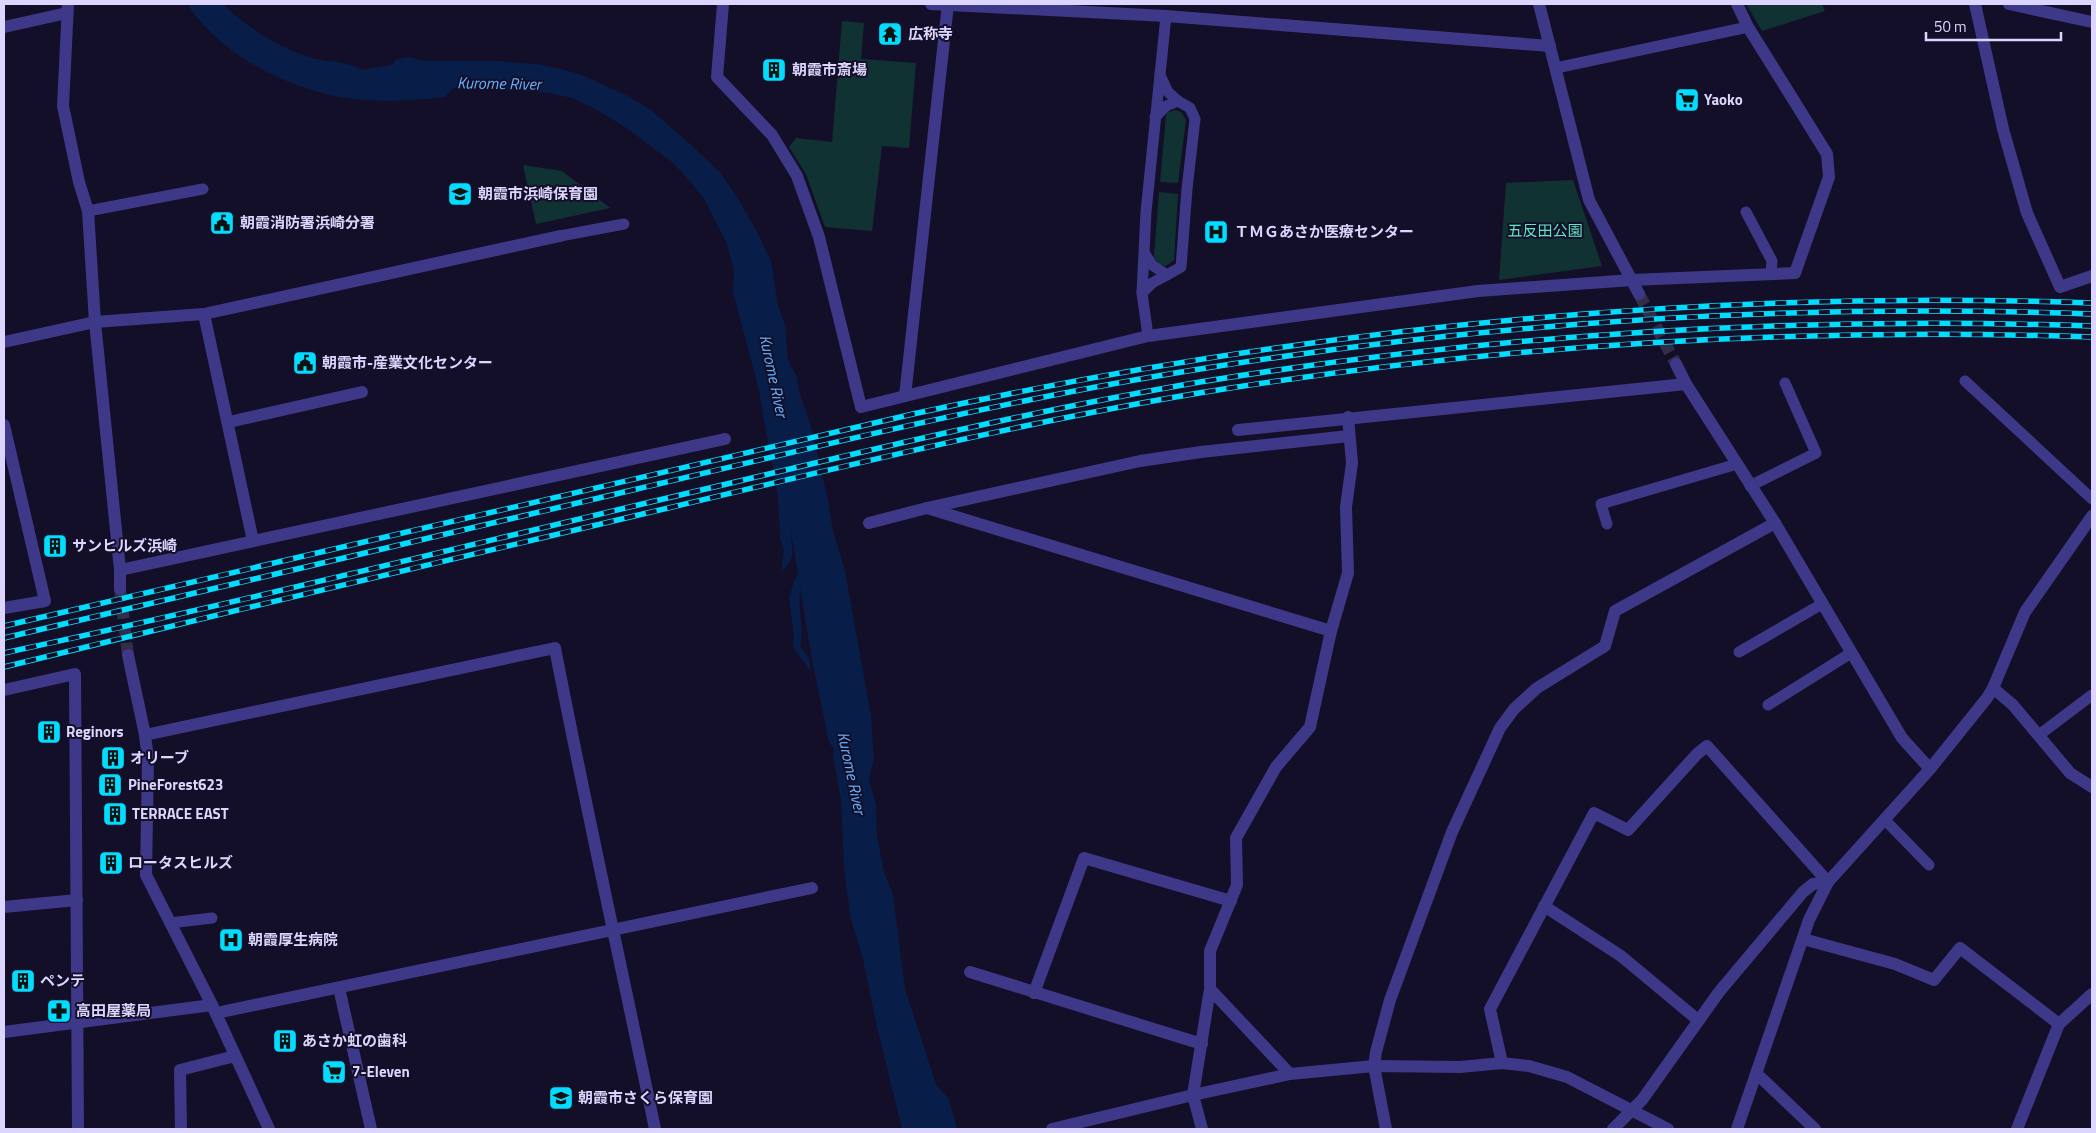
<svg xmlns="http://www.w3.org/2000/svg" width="2096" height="1133" viewBox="0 0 2096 1133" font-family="'Titillium Web','Noto Sans JP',sans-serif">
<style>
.green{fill:#113232}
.water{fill:#081d48}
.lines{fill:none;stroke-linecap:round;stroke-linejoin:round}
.river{stroke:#081d48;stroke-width:32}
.minor-tunnel{stroke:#322d48;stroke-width:12;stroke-dasharray:12 6;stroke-linecap:butt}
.tertiary-tunnel{stroke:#322d48;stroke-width:12;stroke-dasharray:12 6;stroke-linecap:butt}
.service{stroke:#3e3889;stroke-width:11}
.minor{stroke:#3e3889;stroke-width:12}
.tertiary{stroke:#3e3889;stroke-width:12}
.rail-casing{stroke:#02ddff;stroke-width:5.5}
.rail{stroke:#140f28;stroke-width:4;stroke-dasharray:11;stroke-linecap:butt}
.labels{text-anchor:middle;stroke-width:4;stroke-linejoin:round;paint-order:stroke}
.poi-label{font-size:15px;font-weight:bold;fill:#dcd6ff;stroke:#140f28;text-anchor:start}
.park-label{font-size:15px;fill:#5ce5c7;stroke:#140f28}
.water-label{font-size:16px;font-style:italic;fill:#64b2ff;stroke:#140f28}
</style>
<rect width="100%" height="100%" fill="#140f28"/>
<!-- green -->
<g class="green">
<path d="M1746,4H1822L1825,11L1762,31Z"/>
<path d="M842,21L864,23L861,59L916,63L909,148L882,146L872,231L825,227L806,174L789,147L796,138L832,142Z"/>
<path d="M1176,110L1181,112L1186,120L1178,183L1160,182L1166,116L1168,112Z"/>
<path d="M523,165L562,171L610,208L536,224Z"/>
<path d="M1573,180L1602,266L1499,280L1506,183Z"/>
<path d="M1159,192L1178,194L1174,260L1166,266C1160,265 1156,262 1154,256Z"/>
</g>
<!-- water -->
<path class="water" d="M187,4H223C246,27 278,47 309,57C326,63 346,60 361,70L391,65L397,59L411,57L424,61H495L536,64L558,68L582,75L628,96L651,110L687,141L720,172L740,202L756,230L771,261L778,305L785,326L788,360L797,377L799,391L810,423L828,500L833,531L845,571L871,716L874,758L869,780L876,805L877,836L884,872L893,895L905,989L936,1084L949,1099L957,1129H902L877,1027L862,955L851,920L844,869L841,799L833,757L835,732L828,702L829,697L839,692L844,686L843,676L836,663L832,622L817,568L814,566L810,587L809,589L801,587C796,608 805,626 800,647C807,653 812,662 810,671L793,647L794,638L789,598L794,581L803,568L804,555L800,545L802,531L795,522C784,540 803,555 781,572L784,551L780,538L778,497L758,386L733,292L734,270L727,244L704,199L689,180L672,162L625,127L595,109L572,98L549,93L453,88L445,97C411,101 374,103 339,97C280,85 221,54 187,4Z"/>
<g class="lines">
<!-- river -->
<path class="river" d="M806,524L827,653L844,736"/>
<!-- minor-tunnel -->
<path class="minor-tunnel" d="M1639,294L1676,364"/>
<!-- tertiary-tunnel -->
<path class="tertiary-tunnel" d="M120,589L128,655"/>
<!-- service -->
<g class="service">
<path d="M1556,68L1748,27"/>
<path d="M1160,75L1168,92L1178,101"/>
<path d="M88,211L203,189"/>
<path d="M1746,212L1772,261L1771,274"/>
<path d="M560,236L624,224"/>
<path d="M1145,254L1152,265L1167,275L1181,267L1187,189L1195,119L1190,108L1178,101L1166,106L1155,117"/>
<path d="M1142,293L1152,283L1167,275"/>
<path d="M1148,336L1142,293L1146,212L1166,16"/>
<path d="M1965,381L2092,499"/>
<path d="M1750,486L1816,453L1785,383"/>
<path d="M1607,524L1601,504L1737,464"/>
<path d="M1739,652L1822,604"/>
<path d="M1768,705L1851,653"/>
<path d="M2039,735L2092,695"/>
<path d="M1884,819L1929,865"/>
<path d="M170,923L212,918"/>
</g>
<!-- minor -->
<g class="minor">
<path d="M723,4L717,77L772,135L797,176L819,237L861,407L1148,336L1478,291L1632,280L1795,273L1829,177L1827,154L1748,27L1737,4"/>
<path d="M931,4L1166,16L1550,46"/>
<path d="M1975,4L2003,129L2027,213L2060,287L2092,276"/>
<path d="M4,27L67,13"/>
<path d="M204,314L253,541"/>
<path d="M905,396L948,4"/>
<path d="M229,422L362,392"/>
<path d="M4,425L45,601L4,608"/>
<path d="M1238,430L1686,384"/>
<path d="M927,508L1140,461L1201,452L1349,436"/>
<path d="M869,523L927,508L1331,631"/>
<path d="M120,570L725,439"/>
<path d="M1993,688L2013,705L2070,773L2092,787"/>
<path d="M4,690L75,674L78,1129"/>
<path d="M145,735L555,648C586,809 622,969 655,1129"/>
<path d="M1544,906L1621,956L1698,1020"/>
<path d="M4,907L77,900"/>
<path d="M1803,939L1895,964L1934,980L1960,948L2059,1024"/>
<path d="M970,972L1202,1044"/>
<path d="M339,988L371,1129"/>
<path d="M1210,989L1290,1074"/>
<path d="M1034,993L1084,858L1231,901"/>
<path d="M216,1013L812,888"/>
<path d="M1502,1063L1490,1009L1594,813L1628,830L1697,754L1707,746L1828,882"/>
<path d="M1757,1074L1815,1129"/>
<path d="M181,1129L180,1070L235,1056"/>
<path d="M1052,1129L1193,1095L1290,1074L1374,1066L1460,1067L1502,1063L1529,1066L1567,1077L1668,1129"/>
<path d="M1202,1129L1193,1095L1210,989V951L1237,885L1236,838L1276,767L1310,727L1331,631L1348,573L1346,507L1352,463L1348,417"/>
<path d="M1386,1129L1374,1066L1376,1052L1390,1000L1452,832L1500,728L1514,709L1537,688L1605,646L1615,611L1775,523"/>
<path d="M1613,1129L1642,1100L1719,992L1803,892L1813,884L1828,882"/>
<path d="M1737,1129L1809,920L1828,882L1930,769L1987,698L1993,688L2025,612L2092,516"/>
<path d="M2017,1129L2059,1024L2092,994"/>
</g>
<!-- tertiary -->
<g class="tertiary">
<path d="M68,4L63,106L79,182L88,211L95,322L120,570V589"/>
<path d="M1539,4L1589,200L1639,294"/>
<path d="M2009,4L2092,22"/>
<path d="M4,342L95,322L204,314L560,236"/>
<path d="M1676,364L1686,384L1775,523L1902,738L1930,769"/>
<path d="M128,655L145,735L148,759L146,875L212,1005L269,1129"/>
<path d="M4,1032L212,1005"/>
</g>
<defs>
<g id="rail">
<path d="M4,626L913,414C1300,329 1696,289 2092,303"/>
<path d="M4,638C215,588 426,539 637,489C823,445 1010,399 1200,369C1494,322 1794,303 2092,314"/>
<path d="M4,653C247,601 488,540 731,483C886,446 1042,409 1200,382C1494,334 1794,316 2092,326"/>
<path d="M4,667C218,614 432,564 647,513C830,470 1013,424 1199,393C1494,345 1794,327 2092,337"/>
</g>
</defs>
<!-- rail casing -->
<use href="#rail" class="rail-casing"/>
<!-- rail -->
<use href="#rail" class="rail"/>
</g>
<!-- icons -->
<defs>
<symbol id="temple-square" viewBox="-11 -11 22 22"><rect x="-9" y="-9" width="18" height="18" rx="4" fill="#02ddff" stroke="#140f28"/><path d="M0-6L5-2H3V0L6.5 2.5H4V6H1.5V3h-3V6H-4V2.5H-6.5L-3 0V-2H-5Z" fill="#111"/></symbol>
<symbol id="building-square" viewBox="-11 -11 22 22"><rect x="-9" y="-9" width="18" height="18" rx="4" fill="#02ddff" stroke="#140f28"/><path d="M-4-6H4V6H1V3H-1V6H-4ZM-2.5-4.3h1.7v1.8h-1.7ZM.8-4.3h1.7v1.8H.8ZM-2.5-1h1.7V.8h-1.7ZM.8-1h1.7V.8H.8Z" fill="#111"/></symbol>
<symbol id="supermarket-square" viewBox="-11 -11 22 22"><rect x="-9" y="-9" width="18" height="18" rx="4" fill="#02ddff" stroke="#140f28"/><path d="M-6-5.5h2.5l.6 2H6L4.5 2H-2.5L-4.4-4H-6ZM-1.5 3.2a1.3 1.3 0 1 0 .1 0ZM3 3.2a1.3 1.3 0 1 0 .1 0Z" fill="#111"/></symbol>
<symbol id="school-square" viewBox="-11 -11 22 22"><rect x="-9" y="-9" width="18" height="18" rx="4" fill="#02ddff" stroke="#140f28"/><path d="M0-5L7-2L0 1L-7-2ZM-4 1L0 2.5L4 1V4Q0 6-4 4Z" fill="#111"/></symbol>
<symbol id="civic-square" viewBox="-11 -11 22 22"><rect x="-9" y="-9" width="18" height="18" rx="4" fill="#02ddff" stroke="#140f28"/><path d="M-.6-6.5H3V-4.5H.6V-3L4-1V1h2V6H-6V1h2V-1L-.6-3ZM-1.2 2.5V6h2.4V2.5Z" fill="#111"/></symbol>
<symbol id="hospital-square" viewBox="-11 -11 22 22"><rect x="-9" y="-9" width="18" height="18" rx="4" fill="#02ddff" stroke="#140f28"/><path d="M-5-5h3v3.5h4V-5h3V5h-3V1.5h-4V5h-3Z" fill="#111"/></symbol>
<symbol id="pharmacy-square" viewBox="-11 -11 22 22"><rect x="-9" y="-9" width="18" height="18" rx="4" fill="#02ddff" stroke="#140f28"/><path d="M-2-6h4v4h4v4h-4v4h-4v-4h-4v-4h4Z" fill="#111"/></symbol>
</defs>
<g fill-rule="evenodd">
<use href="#temple-square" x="876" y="20" width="28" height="28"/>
<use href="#building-square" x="760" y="56" width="28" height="28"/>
<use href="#supermarket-square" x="1673" y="86" width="28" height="28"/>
<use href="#school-square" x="446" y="180" width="28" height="28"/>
<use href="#civic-square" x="208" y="209" width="28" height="28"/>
<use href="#hospital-square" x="1202" y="218" width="28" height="28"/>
<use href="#civic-square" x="291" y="349" width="28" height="28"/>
<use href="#building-square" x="41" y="532" width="28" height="28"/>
<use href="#building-square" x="35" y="718" width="28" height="28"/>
<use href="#building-square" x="99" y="744" width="28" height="28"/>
<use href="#building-square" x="96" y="771" width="28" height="28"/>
<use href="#building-square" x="101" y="800" width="28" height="28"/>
<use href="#building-square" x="97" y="849" width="28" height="28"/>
<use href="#hospital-square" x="217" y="926" width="28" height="28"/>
<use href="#building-square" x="9" y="967" width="28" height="28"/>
<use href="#pharmacy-square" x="45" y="997" width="28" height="28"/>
<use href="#building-square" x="271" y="1027" width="28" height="28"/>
<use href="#supermarket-square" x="320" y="1058" width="28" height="28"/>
<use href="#school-square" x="547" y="1084" width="28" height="28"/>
</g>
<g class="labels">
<!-- poi labels -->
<g class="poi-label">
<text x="908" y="39">広称寺</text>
<text x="792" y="75">朝霞市斎場</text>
<text x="1704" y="105">Yaoko</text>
<text x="478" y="199">朝霞市浜崎保育園</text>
<text x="240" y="228">朝霞消防署浜崎分署</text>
<text x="1234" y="237">ＴＭＧあさか医療センター</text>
<text x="322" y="368">朝霞市-産業文化センター</text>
<text x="72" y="551">サンヒルズ浜崎</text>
<text x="66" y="737">Reginors</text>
<text x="130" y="763">オリーブ</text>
<text x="128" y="790">PineForest623</text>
<text x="132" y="819">TERRACE EAST</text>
<text x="128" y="868">ロータスヒルズ</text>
<text x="248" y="945">朝霞厚生病院</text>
<text x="40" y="986">ペンテ</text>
<text x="76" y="1016">高田屋薬局</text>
<text x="302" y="1046">あさか虹の歯科</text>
<text x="352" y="1077">7-Eleven</text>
<text x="578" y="1103">朝霞市さくら保育園</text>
</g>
<!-- park labels -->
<g class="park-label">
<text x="1545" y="236">五反田公園</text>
</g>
<!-- water labels -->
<g class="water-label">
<text transform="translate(499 83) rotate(1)" y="6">Kurome River</text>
<text transform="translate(774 376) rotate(78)" y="6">Kurome River</text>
<text transform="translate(852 773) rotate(78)" y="6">Kurome River</text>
</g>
</g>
<!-- border -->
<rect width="2096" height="1133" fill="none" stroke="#dcd6ff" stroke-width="10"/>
<!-- scale -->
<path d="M1926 32v8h135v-8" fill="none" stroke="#dcd6ff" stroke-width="2.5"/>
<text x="1934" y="32" font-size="15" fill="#dcd6ff" stroke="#140f28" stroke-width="4" paint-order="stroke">50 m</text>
</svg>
